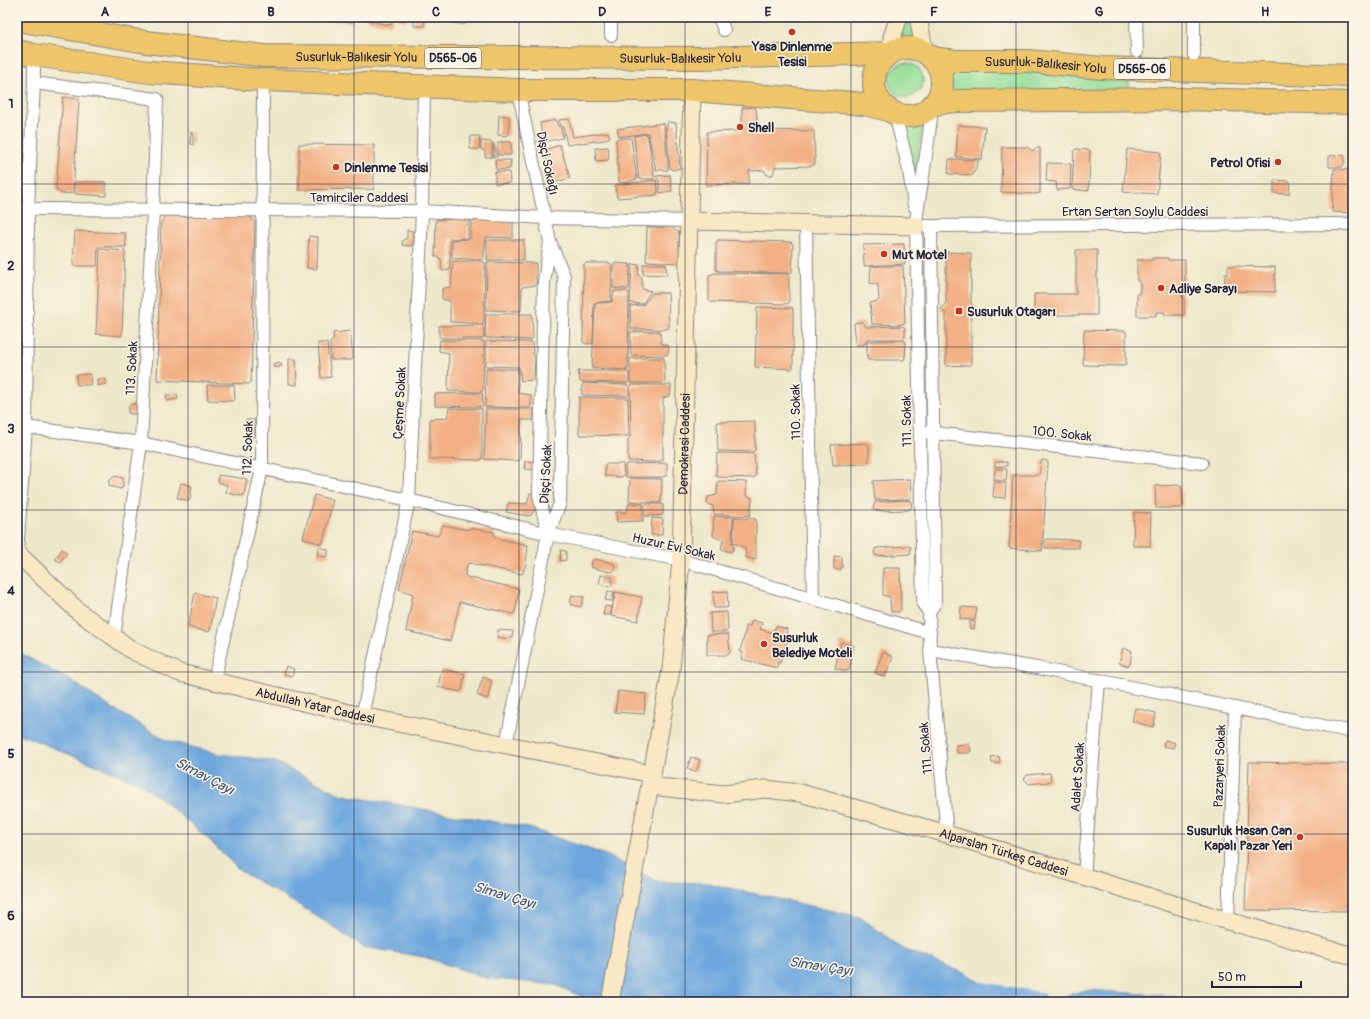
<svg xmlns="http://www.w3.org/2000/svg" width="1370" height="1019" viewBox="0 0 1370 1019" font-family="Pangolin,sans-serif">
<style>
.green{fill:#97df9a;stroke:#5c806a}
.water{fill:#6da7dd;stroke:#48648c}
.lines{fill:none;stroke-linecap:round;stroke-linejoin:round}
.river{stroke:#6da7dd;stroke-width:21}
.building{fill:#f2b084}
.street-casing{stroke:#888583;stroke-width:14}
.secondary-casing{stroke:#888583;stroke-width:19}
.highway-casing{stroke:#888583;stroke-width:24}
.street{stroke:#fff;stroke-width:12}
.secondary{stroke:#f8e8c3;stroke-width:17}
.highway{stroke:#eec569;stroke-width:22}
.grid{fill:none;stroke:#22223b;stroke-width:1;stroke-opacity:0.55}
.poi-dot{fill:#c8321e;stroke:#fcf5e5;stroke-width:1.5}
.labels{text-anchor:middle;stroke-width:3;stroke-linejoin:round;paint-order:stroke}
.shield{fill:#fcf5e5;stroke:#63616e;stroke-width:1}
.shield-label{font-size:12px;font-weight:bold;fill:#22223b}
.poi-label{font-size:13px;font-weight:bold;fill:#22223b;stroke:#fcf5e5;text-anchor:start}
.street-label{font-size:13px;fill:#22223b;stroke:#fcf5e5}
.water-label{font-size:14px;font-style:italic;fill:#40577c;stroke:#fcf5e5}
.neatline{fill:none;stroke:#22223b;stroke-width:1.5}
.grid-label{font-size:13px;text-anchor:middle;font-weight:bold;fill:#22223b}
</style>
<rect width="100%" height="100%" fill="#fcf5e5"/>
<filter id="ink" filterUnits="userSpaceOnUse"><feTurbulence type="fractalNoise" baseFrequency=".025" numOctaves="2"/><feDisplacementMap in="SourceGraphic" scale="8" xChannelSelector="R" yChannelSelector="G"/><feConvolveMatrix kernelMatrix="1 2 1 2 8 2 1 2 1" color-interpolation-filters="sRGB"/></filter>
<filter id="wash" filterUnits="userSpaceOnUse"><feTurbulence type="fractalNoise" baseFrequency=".012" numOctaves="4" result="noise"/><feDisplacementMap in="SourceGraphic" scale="16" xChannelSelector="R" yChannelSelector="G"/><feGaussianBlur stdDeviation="0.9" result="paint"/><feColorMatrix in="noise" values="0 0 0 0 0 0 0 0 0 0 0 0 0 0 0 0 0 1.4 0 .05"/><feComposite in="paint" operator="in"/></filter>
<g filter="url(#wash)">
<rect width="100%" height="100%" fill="#eee8cb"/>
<!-- green -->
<g class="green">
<path d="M905,17H914L915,39H901Z"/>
<path d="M947,63L1129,81V89L947,96Z"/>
<circle cx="906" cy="80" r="17"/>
<path d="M923,125L914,174L902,126Z"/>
</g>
<!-- water -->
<g class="water">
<path d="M17,650L27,657L73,682L110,707L166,740L219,754L273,761L342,795L529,828L606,855L659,882L707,883L860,917L903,949L969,975L1006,1002H593L556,985L486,978L425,957L363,947L309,911L240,871L206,837L159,797L137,782L17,733Z"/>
<path d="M1086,990L1174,996L1183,1002H1044Z"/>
</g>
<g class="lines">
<!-- river -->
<path class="river" d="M967,990L1037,1002"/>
</g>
<g id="blocks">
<!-- building -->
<g class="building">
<path d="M329,17H352V22L329,21Z"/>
<path d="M367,17H393L392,24L389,25L367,20Z"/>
<path d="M397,17H406V19L405,21L397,19Z"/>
<path d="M414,17H425L424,26H414Z"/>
<path d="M63,97L79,99L73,193L62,194L56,189Z"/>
<path d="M754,107L756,109L758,130L814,131L815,164L812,166L775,167L773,175H767L764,170L749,171V183L747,184L706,185L707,132L742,131V108Z"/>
<path d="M499,115L509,116V134L507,136L498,135Z"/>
<path d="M569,119L573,137L608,132L610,137L604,140L567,145L563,126L560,124L559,120Z"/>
<path d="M556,120L558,126L561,127L563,138L543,142L540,123Z"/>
<path d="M668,122L676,123L680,168L672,170L670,168L666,129Z"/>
<path d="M664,123L668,165V170H656L648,133L619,137L617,129Z"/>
<path d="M958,125L985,127L982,159L956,157Z"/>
<path d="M191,132L193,133V145L190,143Z"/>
<path d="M646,134L648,136L654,177L653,179H639L634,136Z"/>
<path d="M471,136H480L479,149H470Z"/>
<path d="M631,138L637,179L624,183L619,182L616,139Z"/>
<path d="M481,141L492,142V157H485V151L481,149Z"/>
<path d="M498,142H511V153L510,155H498Z"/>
<path d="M299,144L374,145V189L299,190Z"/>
<path d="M494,144L497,157H493Z"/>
<path d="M560,145L570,178L554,183L544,150Z"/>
<path d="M608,147L609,156L608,160L596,161L595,148Z"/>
<path d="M1002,147H1027L1033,151L1035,148H1040V193L1034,194L1001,192Z"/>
<path d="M1076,149L1090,150L1089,189L1087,191L1072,189L1074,151Z"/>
<path d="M1127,149L1161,152L1157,194L1123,192Z"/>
<path d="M1344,155V164L1342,167H1329V156Z"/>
<path d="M949,159L979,160L973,175L948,174Z"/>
<path d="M495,160H511L510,169L496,170Z"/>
<path d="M1047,163L1071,164L1070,189L1057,190L1056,182L1046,181Z"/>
<path d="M1334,169L1353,170V213L1332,212Z"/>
<path d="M495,172H509L510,183L495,184Z"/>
<path d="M670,175L672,191L660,193L659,180L656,176Z"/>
<path d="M656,180L658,191L656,195L617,198L615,186L616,185Z"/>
<path d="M1274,180L1290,181L1289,194L1274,193Z"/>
<path d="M75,182H105L106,194V196L75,194Z"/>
<path d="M167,214L249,216L255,222L251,382L249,384L157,380L161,223Z"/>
<path d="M468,219V238L450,239V270L442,271L441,259L435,256L436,220Z"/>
<path d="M471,219L513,220V236L512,238L486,237L483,260L452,258V240L470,239Z"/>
<path d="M647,227H671L679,233V251L682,253V261L677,263L646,261Z"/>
<path d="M407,230L413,231V244L412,246L402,245L403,240L407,238Z"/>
<path d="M75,231L125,233L126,247H98L97,266H74L73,264Z"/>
<path d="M309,236L318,237L317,267L316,269L307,268Z"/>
<path d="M487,240H524V259L522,260H487Z"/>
<path d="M718,240L791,242L793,244L792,272L791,273L718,271L716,270V243Z"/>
<path d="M904,244L905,264L864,266L863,245Z"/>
<path d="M100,249L125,251L122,334L121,336L96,334Z"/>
<path d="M1076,250H1097V315H1034V294H1076Z"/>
<path d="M946,252L971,253V303L976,309L971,314V365L946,366V314L941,309L946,303Z"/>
<path d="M1152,258H1168V260H1185V282H1182V297H1184V315H1165L1164,312H1156V316H1137V294H1140V281H1137V260H1152Z"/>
<path d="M453,261H482L485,263L484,321L483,324L450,322V301L442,299V290L443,288L451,287Z"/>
<path d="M487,262L536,263V285L522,287L521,311L486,310Z"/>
<path d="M586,263H610L612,265L611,301L594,303L593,343L586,344L583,342L584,264Z"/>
<path d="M614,263L630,264L629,288L627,289L613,288Z"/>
<path d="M632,264L639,265L638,275L642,277V289L651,291L642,304L630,303Z"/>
<path d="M643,264H666L667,275L643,274Z"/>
<path d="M871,266H903L905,323L897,325L872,324L870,303L878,301L879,300L878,285L870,283Z"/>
<path d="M1228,266L1275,267V292L1224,291L1225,274H1228Z"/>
<path d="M715,273L789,274V303L787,304L711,302L709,300V275Z"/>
<path d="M614,291H627L629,293L628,368L627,370L592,368L595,305L597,303L612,302Z"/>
<path d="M653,293H668L669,328L666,329H631L630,306L643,305Z"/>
<path d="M757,307L793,308V367L792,369L755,367Z"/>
<path d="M486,314H532L533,338L531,340L487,338L485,337Z"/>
<path d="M863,322L866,327L903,326L905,328V337L903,339H867L864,345H856L854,323Z"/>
<path d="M483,325L484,337L482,339L441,338L439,336V326Z"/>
<path d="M1084,330L1126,331V365L1124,366L1083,365Z"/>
<path d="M350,331L353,356L352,360H331L330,343L334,339L333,333Z"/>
<path d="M660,331L661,343L669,346L668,354L662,356L631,355L630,332Z"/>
<path d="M440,340L484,341L483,390L481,392L448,391L449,353L439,351Z"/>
<path d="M904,340L906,343L905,358L904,360H868L867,358V342L870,341Z"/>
<path d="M486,341L532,342L533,354L535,357L534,380L521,381L519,367L486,366Z"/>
<path d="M318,343H327L331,377L321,378Z"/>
<path d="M630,358H664L665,381L663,383H632L630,381Z"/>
<path d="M289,359H296L297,385L289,384Z"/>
<path d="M280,362L282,366L274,368L273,364Z"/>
<path d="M486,369H518V393L531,395V406L529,408L485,407Z"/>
<path d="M578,371H627L629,374V381L627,383L580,382Z"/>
<path d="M90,374L91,384L89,385H77L76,375Z"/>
<path d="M97,379H106V384L97,386Z"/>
<path d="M584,383L627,385L629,387V394L627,396L583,395L582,394V385Z"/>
<path d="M207,385H234L235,399L233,401L208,400Z"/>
<path d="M632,385H671L670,396L663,398V460L656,462L628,461V439L631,436L630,387Z"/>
<path d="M482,393L483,406L481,407L435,406V394Z"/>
<path d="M177,394L178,399L167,401L166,395Z"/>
<path d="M579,397L628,398L629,436L579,435Z"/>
<path d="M137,401L138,402V413L133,414L128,413L129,405L135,404Z"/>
<path d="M449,408L482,409V459L480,460L430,459V419L447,418Z"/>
<path d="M486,409H534V420H521L520,460L514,461L484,459Z"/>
<path d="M245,420H255V436L253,437L245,436Z"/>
<path d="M755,421V450L753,452L718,451L717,422Z"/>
<path d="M867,443L869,445V462L867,464L833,465L831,445Z"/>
<path d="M717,453L754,454L756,476L754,478L718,477L716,476Z"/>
<path d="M1043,460L1047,461L1048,463L1042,551L1009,548L1013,475H1039L1041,461Z"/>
<path d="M525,461L538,462L537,470L524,469Z"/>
<path d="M995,462H1007V466L995,467Z"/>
<path d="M667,463V475L663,477H626L625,466L627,464Z"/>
<path d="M605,464H623L624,475L622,477L605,476Z"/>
<path d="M995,469H1007L1006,481L994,480Z"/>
<path d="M218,475L247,479L244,495L242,496L226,493L227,485L218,482Z"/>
<path d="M115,476L123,478V487L121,489L109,486V481Z"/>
<path d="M630,478L662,479L661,502L659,503L629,501Z"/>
<path d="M910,479L911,497L908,499L875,500L873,481Z"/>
<path d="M718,481L746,482V495L752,498L750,516L714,514L713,506L707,504L708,497L717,495Z"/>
<path d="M994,482L1006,483L1005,498L993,497Z"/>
<path d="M181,483L192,486L190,499L189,501L177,498Z"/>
<path d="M1181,485L1183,505L1180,508H1156L1155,486Z"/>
<path d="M530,493L536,494L535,510L531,515L528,516L506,512L508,503L527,504Z"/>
<path d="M314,495L333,500L323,542L321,544L303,538Z"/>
<path d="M906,500L911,501L912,507L908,510L876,511L873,509L875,502Z"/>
<path d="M629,503L643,504V521L617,522L616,512H627Z"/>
<path d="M646,504H663V515L645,516V505Z"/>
<path d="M1134,512L1151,513L1150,546H1133Z"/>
<path d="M714,516L733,517L732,544L734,547L732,551L730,552L721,549L723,540L713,536Z"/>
<path d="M734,517L756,519V559L754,560L746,557L745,548L733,543Z"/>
<path d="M652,518L663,519L662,535H651Z"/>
<path d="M443,525L468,530L470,528L494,532L495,538L528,545L526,565L522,574L469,563L467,565L465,575L467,577L519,589L515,612L513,614L460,602L450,641L406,631L413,594L399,589L412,531L438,536Z"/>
<path d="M1047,539L1079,540V548H1045V540Z"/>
<path d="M908,546L911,547L910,554L876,556L874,552L876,548Z"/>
<path d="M319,547L328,550V556L324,557L317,555Z"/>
<path d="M62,549L67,553L60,562L55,559Z"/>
<path d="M561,550L566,551V560L560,561Z"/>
<path d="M834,556L842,557V568L840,570L834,569Z"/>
<path d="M594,559L613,563L615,565L614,571L611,572L593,568L591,567L592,561Z"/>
<path d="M883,568H900L901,610L899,612H891L890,597L883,595Z"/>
<path d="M601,575L612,577V585L610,587L599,584Z"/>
<path d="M608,591L614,592L613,600L611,601L605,600Z"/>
<path d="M727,591L728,607L725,608H714L713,592Z"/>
<path d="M615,592L642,597L638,621L611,616Z"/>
<path d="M195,593L216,598L210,630L209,632L188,627Z"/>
<path d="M572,595L584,597L581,607L570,604Z"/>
<path d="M605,606L611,607L610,615H603Z"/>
<path d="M961,607L977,608L975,620L960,619Z"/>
<path d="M727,612L728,629L726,632H711L710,613Z"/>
<path d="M752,620L762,623L760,629L773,633L776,626L787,629L786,635L789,636L780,663L778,662L777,668L741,659L743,652H740L747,625L750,626Z"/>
<path d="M970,621L975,622L974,629L969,628Z"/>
<path d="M498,630L513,631L512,637L510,639L497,637Z"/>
<path d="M728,634L730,652L728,655H707V635Z"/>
<path d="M841,642L854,646L849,670L845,671L835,668Z"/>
<path d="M1123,648L1132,651L1130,664L1128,666L1119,663Z"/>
<path d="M883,652L893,657L885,677L875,673Z"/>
<path d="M286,666L294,669L292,676L284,674Z"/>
<path d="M442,669L465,674L462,690L460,692L438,687Z"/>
<path d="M483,677L492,681L488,697L487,699L477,695Z"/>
<path d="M618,691L646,694L644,714L615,712Z"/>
<path d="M1135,708L1156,713L1154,725L1153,727L1132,721Z"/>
<path d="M1166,740L1175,743L1173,748L1163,746L1164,742Z"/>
<path d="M969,744L971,750L969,753H957L956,745Z"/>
<path d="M999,756L1000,761L999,763H992L991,757Z"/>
<path d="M691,757L700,760L697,770L695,772L687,769Z"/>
<path d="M1249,762L1353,764V911L1245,910Z"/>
<path d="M1050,773L1051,780L1048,782L1029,784L1024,779L1027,775Z"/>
</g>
</g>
</g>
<g filter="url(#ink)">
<use href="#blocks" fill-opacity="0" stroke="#888583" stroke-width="1"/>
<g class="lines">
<defs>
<g id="street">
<path d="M457,17L462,18V17"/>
<path d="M719,17L724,30"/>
<path d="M1136,17L1137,52"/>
<path d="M1194,17V55"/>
<path d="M611,35V17"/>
<path d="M34,83L157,99L153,210L141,443L114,637"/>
<path d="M518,90L550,242L564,276L560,503L548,534L539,495L544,282L550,242"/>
<path d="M895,114L909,170L914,206"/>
<path d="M28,209L422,211L545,218L689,221"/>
<path d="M806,224L813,599"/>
<path d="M924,226L1353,224"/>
<path d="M931,226L935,603L929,612L930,650L947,834"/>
<path d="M925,432L1202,463"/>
<path d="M17,436L26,427L141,443L409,500L548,534L681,560L930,633"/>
<path d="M17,553L26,427L28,209L34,83V55"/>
<path d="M929,612L923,604L916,221C921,183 929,145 932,106"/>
<path d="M930,650L1037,668L1353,732"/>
<path d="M214,681L262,469L263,80"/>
<path d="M362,716L409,500L422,211L424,87"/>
<path d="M506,745L548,534"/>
<path d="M1084,876L1099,680"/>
<path d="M1228,921L1235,708"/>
</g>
<g id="secondary">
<path d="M918,17L925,53"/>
<path d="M891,53L892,37L899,17"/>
<path d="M689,221L917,226"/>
<path id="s1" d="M17,553L79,612L133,651L180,673L362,716L652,774"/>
<path id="s2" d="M650,786L724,794L765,789L800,793L947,834L1228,921L1353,956"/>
<path id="s3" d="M610,1002L671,670L681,560L692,90"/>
</g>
<g id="highway">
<path id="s4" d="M17,20L146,42L265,56L697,58L891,53"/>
<circle cx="908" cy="82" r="34"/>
<path d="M17,51L34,55L149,72L263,80L518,90H692L865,104L888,110"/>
<path id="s5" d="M931,58L956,61H1028L1102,68L1353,76"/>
<path d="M932,106L945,102L958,101L1178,99L1353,103"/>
</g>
</defs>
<!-- street casing -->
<use href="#street" class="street-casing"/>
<!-- secondary casing -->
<use href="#secondary" class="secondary-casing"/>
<!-- highway casing -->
<use href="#highway" class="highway-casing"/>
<!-- street -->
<use href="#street" class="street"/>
<!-- secondary -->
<use href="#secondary" class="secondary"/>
<!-- highway -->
<use href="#highway" class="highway"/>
</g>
</g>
<!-- grid -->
<path class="grid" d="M188,17V1002M354,17V1002M519,17V1002M685,17V1002M851,17V1002M1016,17V1002M1182,17V1002M17,184H1353M17,347H1353M17,510H1353M17,672H1353M17,834H1353"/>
<!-- markers -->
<g class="poi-dot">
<circle cx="792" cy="32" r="4"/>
<circle cx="740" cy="127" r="4"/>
<circle cx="1278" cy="162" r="4"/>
<circle cx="336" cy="167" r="4"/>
<circle cx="884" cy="254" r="4"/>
<circle cx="1161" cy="288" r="4"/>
<rect x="955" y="307" width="8" height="8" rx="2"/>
<circle cx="764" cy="644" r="4"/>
<circle cx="1300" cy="837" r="4"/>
</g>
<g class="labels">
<!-- shield labels -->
<g class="shield">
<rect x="425" y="48" width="56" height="20" rx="3"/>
<rect x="1114" y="59" width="56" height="20" rx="3"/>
</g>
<g class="shield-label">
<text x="453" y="62">D565-06</text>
<text x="1142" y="73">D565-06</text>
</g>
<!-- poi labels -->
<g class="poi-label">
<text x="792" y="51" text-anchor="middle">Yasa Dinlenme<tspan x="792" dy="15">Tesisi</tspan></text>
<text x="748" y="132">Shell</text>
<text x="1270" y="167" text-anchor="end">Petrol Ofisi</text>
<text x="344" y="172">Dinlenme Tesisi</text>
<text x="892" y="259">Mut Motel</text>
<text x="1169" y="293">Adliye Sarayı</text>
<text x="967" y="316">Susurluk Otagarı</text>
<text x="772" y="642">Susurluk<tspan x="772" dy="15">Belediye Moteli</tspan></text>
<text x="1292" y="835" text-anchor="end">Susurluk Hasan Can<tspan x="1292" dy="15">Kapalı Pazar Yeri</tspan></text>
</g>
<!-- street labels -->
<g class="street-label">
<text dy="5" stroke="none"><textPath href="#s4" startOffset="342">Susurluk-Balıkesir Yolu</textPath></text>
<text dy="5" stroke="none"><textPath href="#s4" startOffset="666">Susurluk-Balıkesir Yolu</textPath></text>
<text dy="5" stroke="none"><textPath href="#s5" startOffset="115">Susurluk-Balıkesir Yolu</textPath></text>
<text transform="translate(548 163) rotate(78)" y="5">Dişçi Sokağı</text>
<text x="359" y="202">Tamirciler Caddesi</text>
<text x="1135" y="216">Ertan Sertan Soylu Caddesi</text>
<text transform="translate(131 368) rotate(-87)" y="5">113. Sokak</text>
<text transform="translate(399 403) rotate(-87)" y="5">Çeşme Sokak</text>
<text transform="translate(795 412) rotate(-91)" y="5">110. Sokak</text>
<text transform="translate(906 421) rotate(-91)" y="5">111. Sokak</text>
<text transform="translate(1062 433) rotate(6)" y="5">100. Sokak</text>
<text dy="5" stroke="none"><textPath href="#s3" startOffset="564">Demokrasi Caddesi</textPath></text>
<text transform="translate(247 448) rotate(-88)" y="5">112. Sokak</text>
<text transform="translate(545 474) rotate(-87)" y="5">Dişçi Sokak</text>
<text transform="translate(674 546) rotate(13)" y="5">Huzur Evi Sokak</text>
<text dy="5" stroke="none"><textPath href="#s1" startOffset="343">Abdullah Yatar Caddesi</textPath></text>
<text transform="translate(925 748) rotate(-95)" y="5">111. Sokak</text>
<text transform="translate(1219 766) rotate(-88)" y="5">Pazaryeri Sokak</text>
<text transform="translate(1077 777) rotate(-86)" y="5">Adalet Sokak</text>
<text dy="5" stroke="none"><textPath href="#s2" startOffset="363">Alparslan Türkeş Caddesi</textPath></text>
</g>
<!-- water labels -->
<g class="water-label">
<text transform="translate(205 776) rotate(28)" y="5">Simav Çayı</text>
<text transform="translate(505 895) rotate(17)" y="5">Simav Çayı</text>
<text transform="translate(821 966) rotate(9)" y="5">Simav Çayı</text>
</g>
</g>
<!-- margin -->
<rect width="1370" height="1019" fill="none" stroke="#fcf5e5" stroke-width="44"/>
<!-- scale -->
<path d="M1212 981v6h89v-6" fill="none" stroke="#22223b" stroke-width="2"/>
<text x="1218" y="981" font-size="12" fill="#22223b" stroke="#fcf5e5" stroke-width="3" paint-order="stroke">50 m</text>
<rect x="22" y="22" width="1326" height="975" class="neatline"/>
<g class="grid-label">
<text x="105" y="16">A</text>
<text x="271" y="16">B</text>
<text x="436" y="16">C</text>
<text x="602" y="16">D</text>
<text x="768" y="16">E</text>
<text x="934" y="16">F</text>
<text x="1099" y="16">G</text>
<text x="1265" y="16">H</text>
<text x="11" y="108">1</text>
<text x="11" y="270">2</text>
<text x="11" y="433">3</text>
<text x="11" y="595">4</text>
<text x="11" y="758">5</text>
<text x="11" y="920">6</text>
</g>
</svg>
